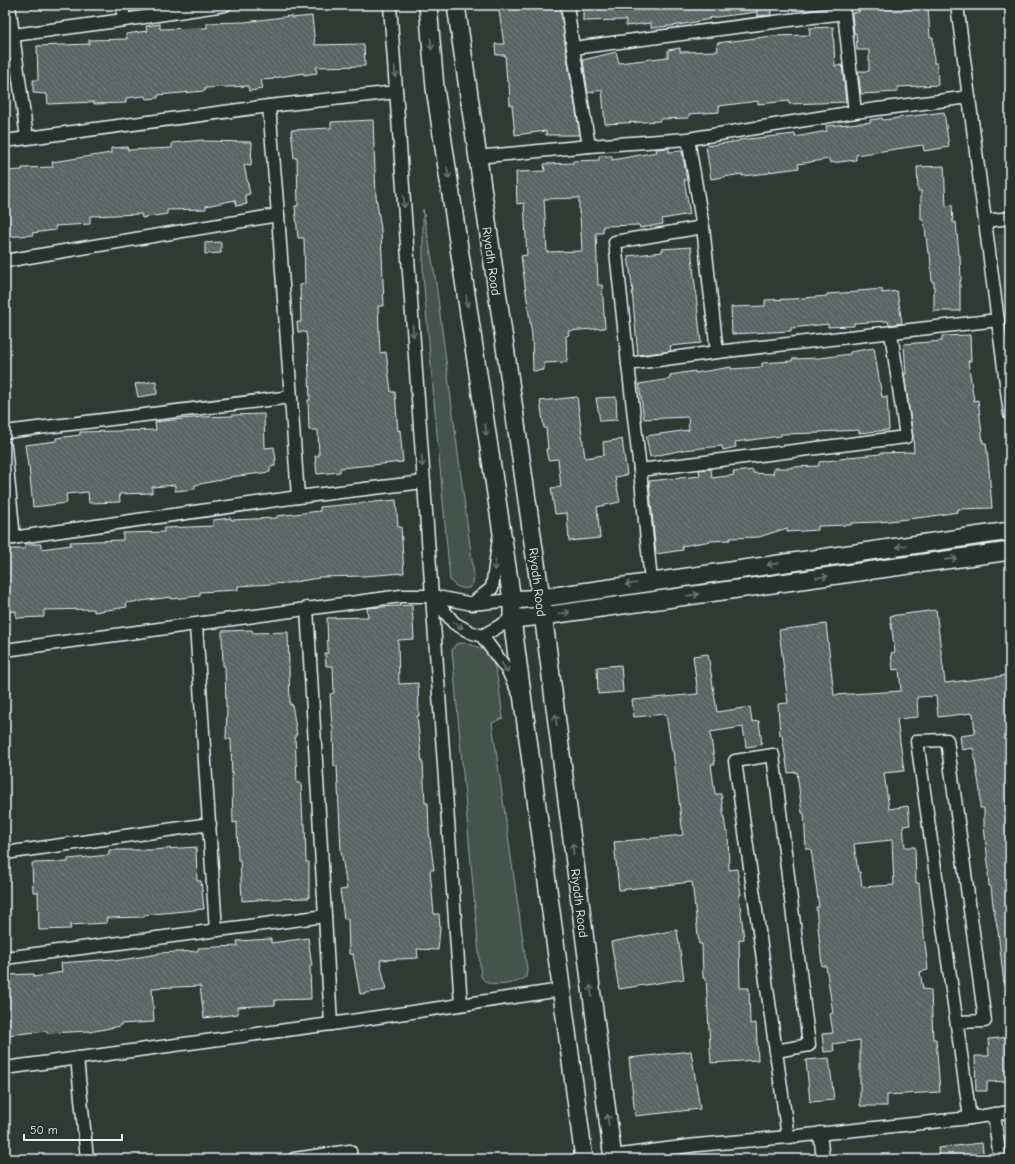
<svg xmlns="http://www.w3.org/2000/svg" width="1015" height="1164" viewBox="0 0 1015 1164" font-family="'Comic Neue',sans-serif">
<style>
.built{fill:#3b4843}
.green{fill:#45524e;stroke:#96a2a3}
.building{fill:url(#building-back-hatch);stroke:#e8f1f8;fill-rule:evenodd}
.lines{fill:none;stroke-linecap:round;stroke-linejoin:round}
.street-casing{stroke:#e8f1f8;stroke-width:15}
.secondary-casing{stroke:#e8f1f8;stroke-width:20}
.street{stroke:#26332d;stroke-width:12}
.secondary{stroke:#26332d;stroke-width:17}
.oneway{stroke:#6a7674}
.labels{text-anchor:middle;stroke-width:3.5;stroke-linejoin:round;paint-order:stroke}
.street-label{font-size:13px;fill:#e8f1f8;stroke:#26332d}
</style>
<defs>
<pattern id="building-back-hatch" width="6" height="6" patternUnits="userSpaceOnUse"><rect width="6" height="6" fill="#596563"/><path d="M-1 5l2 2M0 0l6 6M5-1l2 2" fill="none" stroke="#717c7a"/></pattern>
</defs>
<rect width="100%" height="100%" fill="#2e3b35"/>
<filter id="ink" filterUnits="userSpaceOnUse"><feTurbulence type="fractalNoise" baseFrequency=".025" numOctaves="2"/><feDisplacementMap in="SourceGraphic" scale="8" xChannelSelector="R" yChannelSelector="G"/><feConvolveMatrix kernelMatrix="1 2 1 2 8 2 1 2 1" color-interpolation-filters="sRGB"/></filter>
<g filter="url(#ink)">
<!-- built -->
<path class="built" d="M1010,233V337L996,235Z"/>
<!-- green -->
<g class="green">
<path d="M423,209L435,276L474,576L473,583L469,588C460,589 456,587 450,580L423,276Z"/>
<path d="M464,643C472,645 481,647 487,653C499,666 500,700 503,718L492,723L527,969L526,977C519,983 497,987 488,983C485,982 483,979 481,976L452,650L456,644Z"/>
</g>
<!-- building -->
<g class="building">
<path d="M498,5H560L567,57L580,135H546V131L515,135L512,105H510L509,82H507L505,55H496L495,44H504Z"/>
<path d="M583,5H756L757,12L709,18L710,19L679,25L651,28V23L626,26V20L583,21Z"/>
<path d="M757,5H770L771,15L757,16Z"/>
<path d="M859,5L928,6L930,37H933L934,63H937L938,85L898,87V92L861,94L858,71H869V50H857L856,33H854L852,13L859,12Z"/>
<path d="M291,16V18L312,16L315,45L364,44L365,66L316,67L317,73L304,75V73L274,78V79L261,80L263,89L249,91L248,86L205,88V91L158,95V98L146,99L145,96L126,98V103L94,104V102L48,104L47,94L33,93V80H38L37,46L89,44V40L127,39L126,34L147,31L146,26L160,24V29L207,28V23L245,22Z"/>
<path d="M833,27L835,66L842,65L846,102L789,104V101L758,104V101L719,106V112L689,114V118L660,119V121L605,124L602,90L588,93L583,60L616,52L619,63L668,57V50L680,48V52L718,51L717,43L772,36L810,35L809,28Z"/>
<path d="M944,112L949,147L924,151L923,145L856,155V160L830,163L829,159L798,164L799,168L769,172V173L742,176V174L711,179L706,146L739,141V140L795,134V137L827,131L826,126L871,122L870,120L882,118L883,120Z"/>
<path d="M373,120L376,196L381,229L384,306H378L380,353L386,352L391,392H395L398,431L400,430L403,462L340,468V472L317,474L315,456H319L318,430H309L308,400H310L308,351L306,332H298L297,322H301L300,285L305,284L304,238H298L295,206H298L297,158H294L291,130L331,128V122Z"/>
<path d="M203,140V141L252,142L251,166L244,165L250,194L245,195L247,204L236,206L235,200L206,206V209L167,210V214L142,218L141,214L90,216V224L55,226L56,230L32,233L33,235L5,237V171L22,170V168L53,167L52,162L111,153V148L127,147L128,150L172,148V143Z"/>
<path d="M669,148V152L682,151L687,180H684L690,214L662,219L663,224L640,228L639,225L603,226V233H596L598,285H602L605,328L568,331L569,335L566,336L567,362L544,363V370L533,371L532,336L521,256L527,255L524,203L517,204L516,172L545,171L544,164L573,163V161L599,160V156H612V160L657,152L656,149ZM579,198V214H580L582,251L547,252L544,199Z"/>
<path d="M944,166L946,206L952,205L953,223L956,222L959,255H960L961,281H960V311H934V282H932L930,253H928L924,220H921V191H918L917,167Z"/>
<path d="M221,242V253L205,254V243Z"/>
<path d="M691,247L701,343L670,346L671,351L638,355L632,292H633L628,256L662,252V249Z"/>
<path d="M882,289V293L897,291L902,323L889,325L888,321L854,323V326L828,327V324L791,328V331L732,334L731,307L765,306V300L792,299L827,296V294L858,292V291Z"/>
<path d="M970,335L971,361H968L974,401L978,400L983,443H986L989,469L992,508L958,509V512L926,517L880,522L851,523V525L818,526V530L787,532V528L759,537L730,538V540L711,541L682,546L683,550L656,554L649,481L700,476L699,470L711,469L712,478L734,475L733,472L753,470V473L773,474L774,468H791V467L819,466V462L848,458V457L880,454V453L914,452L913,436L904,374H906L904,344L942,341V336Z"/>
<path d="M874,348L882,397L887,396L889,430L859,433V430L819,432V433L781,434V436L735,442L736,447L723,450L722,446L683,450L650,457L646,436L689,430L688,417L644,419L639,384L670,379V375L695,371V373L731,367V369L762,367V363L792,361V359L820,358L850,354V352Z"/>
<path d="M156,381L157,394L138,397L135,384Z"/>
<path d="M577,397L585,458L604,455L603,442L622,439L627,475L615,477L620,502L597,507L600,538L569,541L567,513L555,514L551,488L561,487L558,459L548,460L546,449H548L546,428H544L540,401Z"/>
<path d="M616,397L617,420L600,421L596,398Z"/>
<path d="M264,414L265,448L274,447L276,460H275V466L270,467V472L230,477V478L195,485V489L175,491V485L152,487V493L119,494L120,502L89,503L88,492L66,494L67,503L33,507L29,466H28L25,445L56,441V438L80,435V432L156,430L155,422L201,417L232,416V415Z"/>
<path d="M396,500L398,527H401L404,573L364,576L318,577L319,578L288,583L238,586V590L200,592V596L171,599V597L126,603L127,607L94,612V609L44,610V617L16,618V611L5,612V554H10V549H25V544H41V549L71,545L70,542L123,540V533L164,532V528L213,526V520L231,518V520L277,518V516L320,511V507Z"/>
<path d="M412,605L414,639L398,640L399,684L418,683L419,716H417L422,763H423L425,803H428L429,832L434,870H430L434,914H439L440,928L438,950L417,949L418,958L380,960L386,990L360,994L353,954H349L348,919H344L340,890L347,889L341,850L337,766H334L333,726H332L330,694L334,693L333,666H326L325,653H328L327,618L368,617L367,608Z"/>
<path d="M936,610L945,683L1010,675V983L1004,984L998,931L993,905L991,886H989L988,873L989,872L984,826V808H980V791L973,748L962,750L960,736L975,734L973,713L938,717L936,696L917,697L918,717L897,719L904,771L884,773L889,809L908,806L910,825L903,826L905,847H915L916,883H919L922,917L928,970L920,972L923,989L931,990L933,1039H936L940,1092L887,1095V1106H860V1040L833,1044L834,1051L824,1052L822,1034L833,1033L830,1014L833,1013L826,966H822L816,907H819L811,849H806L804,813H802L797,772L788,773L782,735H780L778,704L788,703L779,630L826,624L834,695L901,691L899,669L893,670L891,653L895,652L890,616ZM892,840L894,885L862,887L860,872H858L854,844Z"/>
<path d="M252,630L253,633L288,632L290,705L292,704L297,735H295L297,783H301L303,823H305L306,862H309V898L272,899L242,901L240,860H238L237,822L233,823L231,739H226L227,707H226L225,666H223L222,631Z"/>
<path d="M708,654L717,712L750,707L752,722L759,721L762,745L746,747L743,727L710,732L715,764H711L715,794H721L726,832H728L729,870L737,869L741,895H739L744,939L739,940L740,988H749L750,1024L756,1023L758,1060L711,1063L706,978H703L702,944H699L692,882L619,890L614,842L683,835L673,751H672L666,714L634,717L632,700L698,694L693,656Z"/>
<path d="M621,665L623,692L598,694L597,667Z"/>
<path d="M196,847L197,881H201L204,909L144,915V917L106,918L107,923L70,925L71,929L39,930L38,892H33L32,863L68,862V859L109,855V850H150Z"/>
<path d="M677,930L684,979L619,989L611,942Z"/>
<path d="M308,938L312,966H310L311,999L275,1000V1005L237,1007L238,1014L204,1018L200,986L152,988L154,1022L120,1024V1026L90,1032V1031L47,1033V1031L8,1035L5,1001V975L34,974V977L62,972L61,963L72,962H73L114,959L115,961L158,954V953L198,951V948L238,946L237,941L271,939V943Z"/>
<path d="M1010,1037V1081L987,1082V1091H976L975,1056H989L988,1039Z"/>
<path d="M691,1051L700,1109L635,1116L629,1058Z"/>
<path d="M829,1058L834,1100L810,1102L806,1060Z"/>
<path d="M982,1143L984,1159H939L938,1148Z"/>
</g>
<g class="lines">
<defs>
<g id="street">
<path d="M9,5L27,138"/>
<path d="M122,5L124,20"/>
<path d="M390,5L461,1004"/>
<path d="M567,5L573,48"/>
<path d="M957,5L1010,414"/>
<path d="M14,35L124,20L225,5"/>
<path d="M269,106L278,215L298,497"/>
<path d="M688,139L703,227L717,352"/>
<path d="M5,141L269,106L396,92"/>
<path d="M589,146L573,48L844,13L855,112"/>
<path d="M477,157L589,146L688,139L855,112L969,97"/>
<path d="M986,221L1010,218"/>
<path d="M5,261L278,215"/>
<path d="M628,364L615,242L703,227"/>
<path d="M5,432L291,397"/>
<path d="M5,447L14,538"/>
<path d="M640,470L906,437L891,333"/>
<path d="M5,539L298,497L424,482"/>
<path d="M651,581L640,470L628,364L717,352L998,320"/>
<path d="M432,596L454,623L470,632L482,636L512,619"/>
<path d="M473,603L492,588L499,538"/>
<path d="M307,608L325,916L331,1024"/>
<path d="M196,625L216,930"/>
<path d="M482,636L508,671L518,692"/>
<path d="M5,650L401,596H432L472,604L512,600"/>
<path d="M5,853L210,824"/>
<path d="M5,958L325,916"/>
<path d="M957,1022L985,1021L947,740L917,741L970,1118"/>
<path d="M776,1051L809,1045L773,755L735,761L788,1137"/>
<path d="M77,1058L87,1159"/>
<path d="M5,1068L331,1024L561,990"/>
<path d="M994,1114L1000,1159"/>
<path d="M820,1133L823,1159"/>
<path d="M613,1156L697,1145L788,1137L970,1118L1010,1112"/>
<path d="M294,1159L350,1151L351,1159"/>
</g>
<g id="secondary">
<path d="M428,5L435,88L512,600V619L584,1159"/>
<path d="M456,5L541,598L613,1159"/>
<path d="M512,600L541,598L1010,531"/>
<path d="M512,619L543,616L1010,551"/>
</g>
</defs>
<!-- street casing -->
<use href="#street" class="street-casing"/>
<!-- secondary casing -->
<use href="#secondary" class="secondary-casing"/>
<!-- street -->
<use href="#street" class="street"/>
<!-- secondary -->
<use href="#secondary" class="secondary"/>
</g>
<!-- one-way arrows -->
<defs><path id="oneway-shaft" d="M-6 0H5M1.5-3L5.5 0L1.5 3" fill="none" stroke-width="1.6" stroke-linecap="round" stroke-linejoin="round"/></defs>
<g class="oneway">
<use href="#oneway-shaft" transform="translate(431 44) rotate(85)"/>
<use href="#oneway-shaft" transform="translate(395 72) rotate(86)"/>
<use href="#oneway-shaft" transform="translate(448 173) rotate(82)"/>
<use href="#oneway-shaft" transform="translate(404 202) rotate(86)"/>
<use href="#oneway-shaft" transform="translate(467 301) rotate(82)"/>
<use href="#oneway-shaft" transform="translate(413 331) rotate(86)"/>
<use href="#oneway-shaft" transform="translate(486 430) rotate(82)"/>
<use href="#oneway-shaft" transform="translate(422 461) rotate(86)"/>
<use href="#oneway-shaft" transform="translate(902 546) rotate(172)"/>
<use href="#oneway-shaft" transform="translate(951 559) rotate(-8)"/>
<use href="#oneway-shaft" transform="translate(773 564) rotate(172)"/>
<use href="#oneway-shaft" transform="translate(495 565) rotate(95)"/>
<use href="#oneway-shaft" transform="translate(822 577) rotate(-8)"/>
<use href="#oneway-shaft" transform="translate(631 584) rotate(172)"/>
<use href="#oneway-shaft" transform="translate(693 595) rotate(-8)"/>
<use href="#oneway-shaft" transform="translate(564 613) rotate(-8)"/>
<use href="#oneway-shaft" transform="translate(458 625) rotate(35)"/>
<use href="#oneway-shaft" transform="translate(505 668) rotate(56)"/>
<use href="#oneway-shaft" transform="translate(556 720) rotate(-97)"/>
<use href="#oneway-shaft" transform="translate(573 849) rotate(-97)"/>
<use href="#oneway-shaft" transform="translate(591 991) rotate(-97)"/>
<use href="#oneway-shaft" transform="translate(608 1120) rotate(-97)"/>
</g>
</g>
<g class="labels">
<!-- street labels -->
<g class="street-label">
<text transform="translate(492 261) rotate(82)" y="5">Riyadh Road</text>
<text transform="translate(538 582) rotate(83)" y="5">Riyadh Road</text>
<text transform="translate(580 903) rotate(83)" y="5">Riyadh Road</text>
</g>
</g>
<!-- margin -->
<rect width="1015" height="1164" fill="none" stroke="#26332d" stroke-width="20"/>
<rect x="10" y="10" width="995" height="1144" fill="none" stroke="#e8f1f8" stroke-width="1.5" filter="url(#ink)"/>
<!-- scale -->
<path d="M24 1134v6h98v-6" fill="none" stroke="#e8f1f8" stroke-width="2"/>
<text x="30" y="1134" font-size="12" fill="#e8f1f8" stroke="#26332d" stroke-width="3" paint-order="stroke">50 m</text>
</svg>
